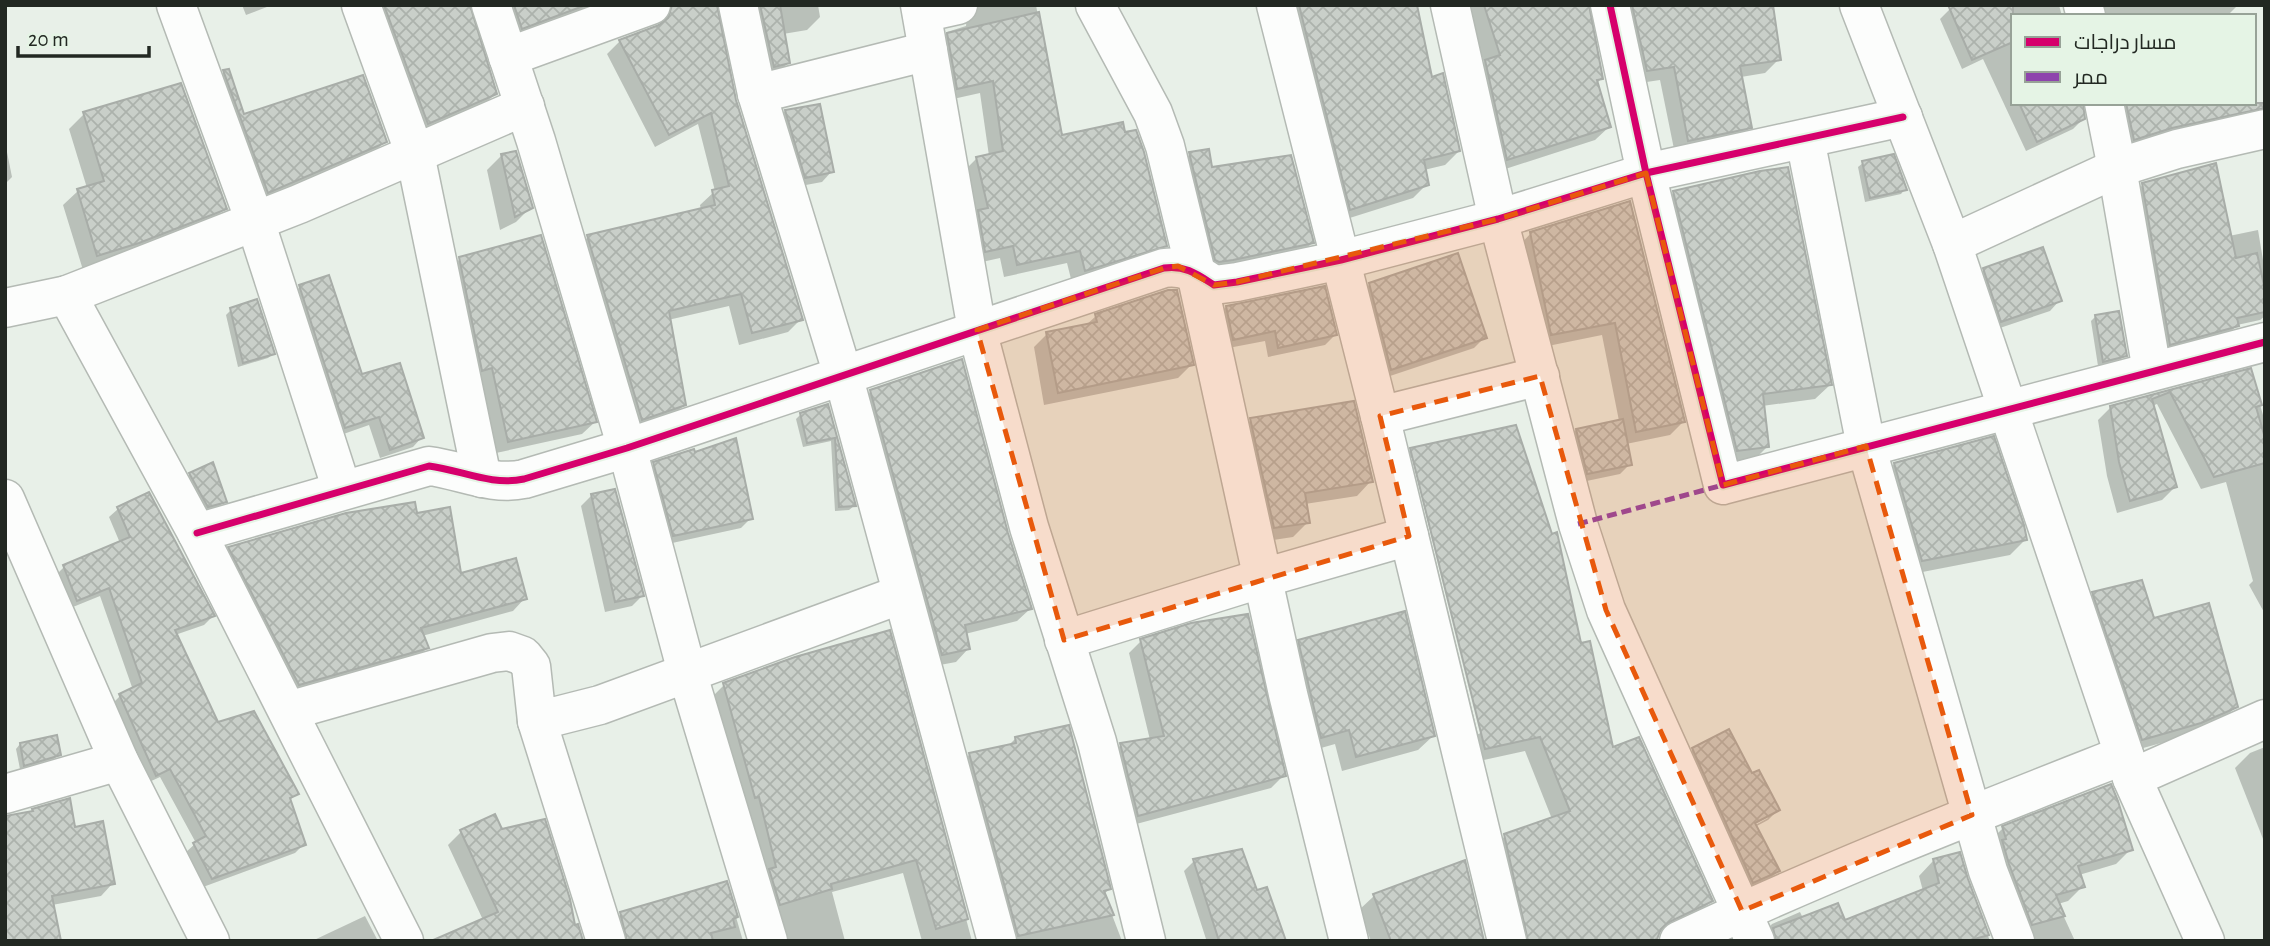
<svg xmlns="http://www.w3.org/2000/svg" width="2270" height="946" viewBox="0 0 2270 946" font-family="'Alegreya Sans',Cairo,sans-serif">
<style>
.shadow{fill:#0003;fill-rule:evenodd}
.building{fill:url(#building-cross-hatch);stroke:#a8ada8;stroke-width:2}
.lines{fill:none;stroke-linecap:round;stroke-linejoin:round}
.street-casing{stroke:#b4bab4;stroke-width:41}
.street{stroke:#fcfdfc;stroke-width:38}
.quiet{stroke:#8e44ad;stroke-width:5;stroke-dasharray:10 5;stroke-linecap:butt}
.cycleway-casing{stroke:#e5f4e5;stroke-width:11}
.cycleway{stroke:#d6006c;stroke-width:7}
.marked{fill:#e8590c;fill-opacity:0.2;stroke:#e8590c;stroke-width:5;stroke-dasharray:14 9;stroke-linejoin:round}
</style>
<defs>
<pattern id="building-cross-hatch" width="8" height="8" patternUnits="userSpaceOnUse" patternTransform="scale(1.75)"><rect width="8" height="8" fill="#c9cfc9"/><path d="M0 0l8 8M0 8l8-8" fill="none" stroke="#acb2ac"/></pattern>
</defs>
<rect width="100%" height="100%" fill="#e8f0e8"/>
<!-- shadow -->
<g class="shadow">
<path d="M242,5H272L246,15Z"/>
<path d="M365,5H468L495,94L482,107L414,136Z"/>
<path d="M495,5H606L509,41Z"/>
<path d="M655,5H715L734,101L801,319L788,332L739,345L729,306L668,320L684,405L671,418L629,432L575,250L588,237L701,210L700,205L715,191L698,124L655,147L607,54L620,41L658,28L660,23L659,10Z"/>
<path d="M742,5H818L820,17L807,30L783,34L788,63L775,76L761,79Z"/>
<path d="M963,5H1036L1060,137L1124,134L1165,245L1152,258L1072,283L1067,263L1004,277L1000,258L973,264L964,171L977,158L989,156L980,93L944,101L934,45L947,32L966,26L967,15Z"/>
<path d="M1283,5H1343L1430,79L1459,151L1445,165L1424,170L1427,184L1413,198L1337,222Z"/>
<path d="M1466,5H1587L1602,78L1596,84L1609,127L1595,140L1493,173L1472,75L1484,63Z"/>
<path d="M1613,5H1771L1779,59L1765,73L1741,77L1750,127L1736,141L1675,154L1660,80L1633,84Z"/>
<path d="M1958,5H2059L2062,16H2013V103H2082L2083,119L2073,129L2026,151L1983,59L1962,69L1940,19L1950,9Z"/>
<path d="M2096,5H2237V6L2227,16H2099Z"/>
<path d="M224,72L243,116L385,141L372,155L254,205L211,86Z"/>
<path d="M2118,103H2238L2239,111L2224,126L2129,150Z"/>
<path d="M785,111L832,171L822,182L795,187L775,121Z"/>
<path d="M84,114L225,208L210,223L83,270L63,205L78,191L87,188L69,129Z"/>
<path d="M5,142L12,177L5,184Z"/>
<path d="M1190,154L1210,169L1312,243L1298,257L1205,276L1176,168Z"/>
<path d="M502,155L531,207L516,222L500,230L487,170Z"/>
<path d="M1863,163L1905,189L1901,194L1865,202L1858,167Z"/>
<path d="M2143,185L2229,236L2258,230L2265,272V316L2260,320L2237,325L2227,336L2160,354L2132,195Z"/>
<path d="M1674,192L1830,385L1815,399L1762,406L1767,447L1753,461L1723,465L1659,207Z"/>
<path d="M1629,203L1683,422L1670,435L1626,444L1630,464L1620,474L1577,483L1566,440L1576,430L1619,421L1602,335L1538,348L1518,247L1531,233Z"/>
<path d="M460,259L595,422L582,434L496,453L447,271Z"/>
<path d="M1984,270L2060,300L2050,311L1991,331L1974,280Z"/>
<path d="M1370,284L1485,337L1474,348L1381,379L1359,294Z"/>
<path d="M300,287L361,377L422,437L413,447L380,458L369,425L335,437L290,296Z"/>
<path d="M1226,307L1335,335L1325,345L1268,357L1265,341L1223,349L1216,317Z"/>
<path d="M231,310L273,354L268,358L238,367L226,315Z"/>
<path d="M1096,316L1192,364L1178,378L1044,405L1034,347L1047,334L1085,326Z"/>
<path d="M2096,316L2125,355L2120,360L2098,366L2091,321Z"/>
<path d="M2250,370L2265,422V614L2249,585L2253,581L2226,482L2201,489L2157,404L2152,406L2175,487L2162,500L2117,513L2107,476L2098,420L2111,407Z"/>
<path d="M871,391L1006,533L1030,609L1017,621L965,634L968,649L956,662L929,667L858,404Z"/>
<path d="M827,406L854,506L849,510L835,511L831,441L803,447L796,419L801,414Z"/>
<path d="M1251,420L1371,481L1357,496L1305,504L1308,522L1293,537L1260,542L1236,434Z"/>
<path d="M1411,449L1580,645L1612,749L1711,901L1696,916L1658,933L1656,941H1511L1490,851L1505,836L1552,819L1525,751L1470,763L1396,464ZM1411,458H1414L1481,733L1478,734Z"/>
<path d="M654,464L751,518L741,528L663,545L644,474Z"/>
<path d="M1894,464L2025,540L2010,555L1907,575L1880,479Z"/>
<path d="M190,474L225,501L214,511L197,516L180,485Z"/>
<path d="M149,494L213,616L204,625L175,635L217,724L297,793L289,801L304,844L295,853L203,887L185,853L196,843L160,777L147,783L111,705L120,696L133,690L100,596L68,609L55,576L64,567L120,543L109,517L118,509Z"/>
<path d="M591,496L642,596L632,606L605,612L581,506Z"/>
<path d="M415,515L460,575L525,598L513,611L422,636L427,648L415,660L286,697L217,561L229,548Z"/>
<path d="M2093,594L2152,620L2236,707L2222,720L2186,736L2129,752L2080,607Z"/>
<path d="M889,632L972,941H922L903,873L832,892L845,941H773L710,699L724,685Z"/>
<path d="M1141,641L1284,775L1271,788L1125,827L1108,757L1121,745L1150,740L1129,653Z"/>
<path d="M1299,641L1433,736L1418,750L1342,771L1335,744L1307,752L1285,656Z"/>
<path d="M1016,738L1109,889L1104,894L1122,941H1003L956,768L969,755L1008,746Z"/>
<path d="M20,744L59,754L54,759L20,769L16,749Z"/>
<path d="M2265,747V844L2235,768L2250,753Z"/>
<path d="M1693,750L1752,776L1778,810L1768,820L1755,827L1778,871L1768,881L1742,892L1683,760ZM1768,814V818L1748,829L1747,826Z"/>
<path d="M33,810L74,829L113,883L101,896L52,905L31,813Z"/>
<path d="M2003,828L2131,849L2116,864L2079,875L2083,886L2068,901L2058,904L2075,941H2018L1988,843Z"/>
<path d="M501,831L574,927L483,920L448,845L461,832Z"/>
<path d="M1241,851L1256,892L1284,941H1200L1206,939L1184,871L1194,861Z"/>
<path d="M1959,854L1966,879L1990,941H1757L1772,924L1800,912L1803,918L1844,923L1923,891L1919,876L1933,861Z"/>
<path d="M726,883L743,941H611L607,927L621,914Z"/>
<path d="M1374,896L1483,941H1371L1359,910Z"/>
<path d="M365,916L378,941H312Z"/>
</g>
<!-- building -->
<g class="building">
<path d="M384,5H470L497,94L428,124Z"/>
<path d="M514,5H586L522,29Z"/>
<path d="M672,5H717L736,100L803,320L752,333L741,294L669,311L686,405L642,420L587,235L715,205L712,190L729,186L711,113L669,135L619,40L659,25L668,18Z"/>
<path d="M760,5H780L790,63L774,67Z"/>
<path d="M1299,5H1417L1432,77L1443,73L1460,151L1424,160L1429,185L1350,210Z"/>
<path d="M1484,5H1589L1603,79L1597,80L1611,127L1507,160L1485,60L1500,55Z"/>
<path d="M1632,5H1773L1781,60L1740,66L1752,128L1688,141L1674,67L1647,71Z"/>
<path d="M1948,5H2013V42L1972,60Z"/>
<path d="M1039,12L1062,135L1123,122L1125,132L1136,130L1144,152L1167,246L1085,271L1080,251L1017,265L1013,246L985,252L978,210L988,208L976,157L1003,151L993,81L957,89L947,33Z"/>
<path d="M229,69L244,114L363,75L387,142L268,193L223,70Z"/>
<path d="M181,83L227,209L139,243L97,256L77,189L104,181L83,112Z"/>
<path d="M2019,103H2083L2085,119L2037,142Z"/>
<path d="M2126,103H2265V108L2172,128L2134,140Z"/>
<path d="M820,104L834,172L805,178L785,110Z"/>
<path d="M1209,149L1212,167L1291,155L1314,243L1233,260L1219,262L1215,260L1189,152Z"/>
<path d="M516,151L533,208L515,217L501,154Z"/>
<path d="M1894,154L1907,190L1870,198L1862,161Z"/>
<path d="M2216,163L2236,258L2257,253L2265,290V312L2237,318L2239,326L2170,345L2142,183Z"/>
<path d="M1788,167L1832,385L1763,394L1769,447L1737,451L1673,191L1760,171Z"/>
<path d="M1630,201L1685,422L1636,432L1615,323L1551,335L1530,232Z"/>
<path d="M541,235L597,422L508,442L492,368L482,371L459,257Z"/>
<path d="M2043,247L2062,301L2001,322L1983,268Z"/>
<path d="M1458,253L1487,338L1391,370L1369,283Z"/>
<path d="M329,275L362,374L400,363L424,438L390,450L379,417L345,428L299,285Z"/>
<path d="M1325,286L1337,335L1278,348L1275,331L1233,340L1226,306Z"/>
<path d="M1168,290H1177L1194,365L1058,393L1046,332L1097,322L1095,314Z"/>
<path d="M257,299L275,354L243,363L230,308Z"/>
<path d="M2119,311L2127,356L2103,362L2095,315Z"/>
<path d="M962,359L1008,533L1032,609L965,625L970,649L942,655L870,390Z"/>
<path d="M2251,368L2262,405L2256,407L2265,438V463L2214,477L2170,392L2152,399L2177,487L2130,501L2119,462L2110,406Z"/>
<path d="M1354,401L1373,482L1305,493L1310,523L1274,528L1250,418Z"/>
<path d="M828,404L856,506L839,507L835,438L807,443L800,413Z"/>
<path d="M1623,419L1632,465L1587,474L1576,429Z"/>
<path d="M1516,425L1552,534L1557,532L1581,643L1590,641L1613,747L1639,737L1713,901L1669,922L1661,929L1657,939L1653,941H1528L1504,834L1570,811L1540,737L1485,749L1410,448Z"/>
<path d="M1994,436L2024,525L2027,540L1922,561L1894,463Z"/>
<path d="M736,438L753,519L673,536L653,462L694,449L695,452Z"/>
<path d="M213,462L227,502L208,507L189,473Z"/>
<path d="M615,489L644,596L615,602L591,494Z"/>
<path d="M149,492L215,616L175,630L218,722L254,711L299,794L290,798L306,845L212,879L193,843L206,836L170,769L156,776L119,694L142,683L109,588L77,601L63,565L130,537L117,507Z"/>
<path d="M415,502L417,513L450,507L461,573L516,558L527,599L421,628L429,648L299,685L228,547L346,513Z"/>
<path d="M2142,580L2154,618L2209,603L2238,707L2201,723L2142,740L2092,592Z"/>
<path d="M1405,611L1435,736L1356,757L1349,730L1321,738L1298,640Z"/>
<path d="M1248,614L1286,776L1138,816L1120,743L1164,736L1140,639L1191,623Z"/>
<path d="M890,630L968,919L936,929L916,860L831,884L832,889L780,905L769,869L776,867L759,797L755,798L723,683L795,657Z"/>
<path d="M1069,725L1111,889L1104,891L1114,915L1018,936L969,753L1016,743L1015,737Z"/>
<path d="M1729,729L1752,773L1759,770L1780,810L1755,823L1780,871L1753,883L1692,748Z"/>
<path d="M57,735L61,755L24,766L20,743Z"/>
<path d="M2111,784L2118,801L2133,850L2078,866L2085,887L2056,895L2065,916L2032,925L2009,864L2002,840L2006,839L2002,826Z"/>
<path d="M70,798L75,827L103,821L115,884L52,896L61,941H5V816L33,811L32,809Z"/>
<path d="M495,814L502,829L545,819L570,899L575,925L578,924L583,941H431L498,912L460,830Z"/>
<path d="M1242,849L1257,890L1267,887L1286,941H1219L1193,859Z"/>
<path d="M1960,852L1968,879L1989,935L1967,941H1776L1773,928L1838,903L1845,920L1939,883L1933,859Z"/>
<path d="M1465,860L1484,941H1391L1373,894Z"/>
<path d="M727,881L738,917L733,919L735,927L711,933L713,941H627L620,912Z"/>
</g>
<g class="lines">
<defs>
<g id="street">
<path d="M176,5L255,221L342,490"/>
<path d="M361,5L415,154L482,478"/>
<path d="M491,5L536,141L627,448L687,672L768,941"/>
<path d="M738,5L757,94L843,375L997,941"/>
<path d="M920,5L977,330L1029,527L1097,742L1146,941"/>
<path d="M1095,5L1153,113L1165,146L1196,273L1288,694L1349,941"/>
<path d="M1276,5L1380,416L1507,941"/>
<path d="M1450,5L1498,219L1578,524L1606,610L1755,941"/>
<path d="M1610,5L1646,173L1723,485L2265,342"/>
<path d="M1859,5L1952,244L2132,778L2205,941"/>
<path d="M2083,5L2086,16"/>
<path d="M922,13L958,5"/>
<path d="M508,57L651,5"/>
<path d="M757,94L928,51"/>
<path d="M2104,103L2117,168L2152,371"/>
<path d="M1805,139L1866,446L1988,871L2015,941"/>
<path d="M1952,244L2117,168L2177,149L2265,129"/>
<path d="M67,295L299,204L525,106"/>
<path d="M5,308L67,295L197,533L404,941"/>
<path d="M1380,416L1540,376"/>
<path d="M5,499L119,761L210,941"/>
<path d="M197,533L429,466C461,470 491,486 524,479L627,448L1164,268C1185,265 1197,274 1214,285L1237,282L1341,260L1498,219L1646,173L1903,117"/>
<path d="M1064,640L1263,578L1409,536"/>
<path d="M288,711L492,653L509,651L523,656L531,666L537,721L600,705L902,594"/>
<path d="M537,721L606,941"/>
<path d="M2132,778L2265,719"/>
<path d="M5,794L119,761"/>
<path d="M1679,941C1824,872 1974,814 2124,755"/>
</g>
</defs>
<!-- street casing -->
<use href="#street" class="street-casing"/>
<!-- street -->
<use href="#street" class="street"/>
<!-- quiet -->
<path class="quiet" d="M1578,524L1723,485"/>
<defs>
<g id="cycleway">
<path d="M1610,5L1646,173L1723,485L2265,342"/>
<path d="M197,533L429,466C461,470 491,486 524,479L627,448L1164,268C1185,265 1197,274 1214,285L1237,282L1341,260L1498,219L1646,173L1903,117"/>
</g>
</defs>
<!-- cycleway casing -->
<use href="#cycleway" class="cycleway-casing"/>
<!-- cycleway -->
<use href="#cycleway" class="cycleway"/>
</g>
<!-- marked area -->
<path class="marked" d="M1646,173L1723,485L1866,446L1972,815L1742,911L1606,610L1540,376L1380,416L1409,536L1064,640L977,330L1164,268L1178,266L1214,285L1237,282L1498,219Z"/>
<!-- border -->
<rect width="2270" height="946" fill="none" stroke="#222822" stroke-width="14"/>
<!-- legend -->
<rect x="2011" y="14" width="245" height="91" fill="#e5f4e5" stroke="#97a297" stroke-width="2"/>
<rect x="2025" y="37" width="35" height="10" fill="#d6006c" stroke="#97a297" stroke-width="2"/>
<text x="2074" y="49" font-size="21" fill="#222822">مسار دراجات</text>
<rect x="2025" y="72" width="35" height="10" fill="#8e44ad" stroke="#97a297" stroke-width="2"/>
<text x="2074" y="84" font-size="21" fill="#222822">ممر</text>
<!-- scale -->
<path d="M18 46v10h131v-10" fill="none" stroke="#222822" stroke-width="3.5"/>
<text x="28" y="46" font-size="21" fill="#222822" stroke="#e5f4e5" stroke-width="5" paint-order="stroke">20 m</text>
</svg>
